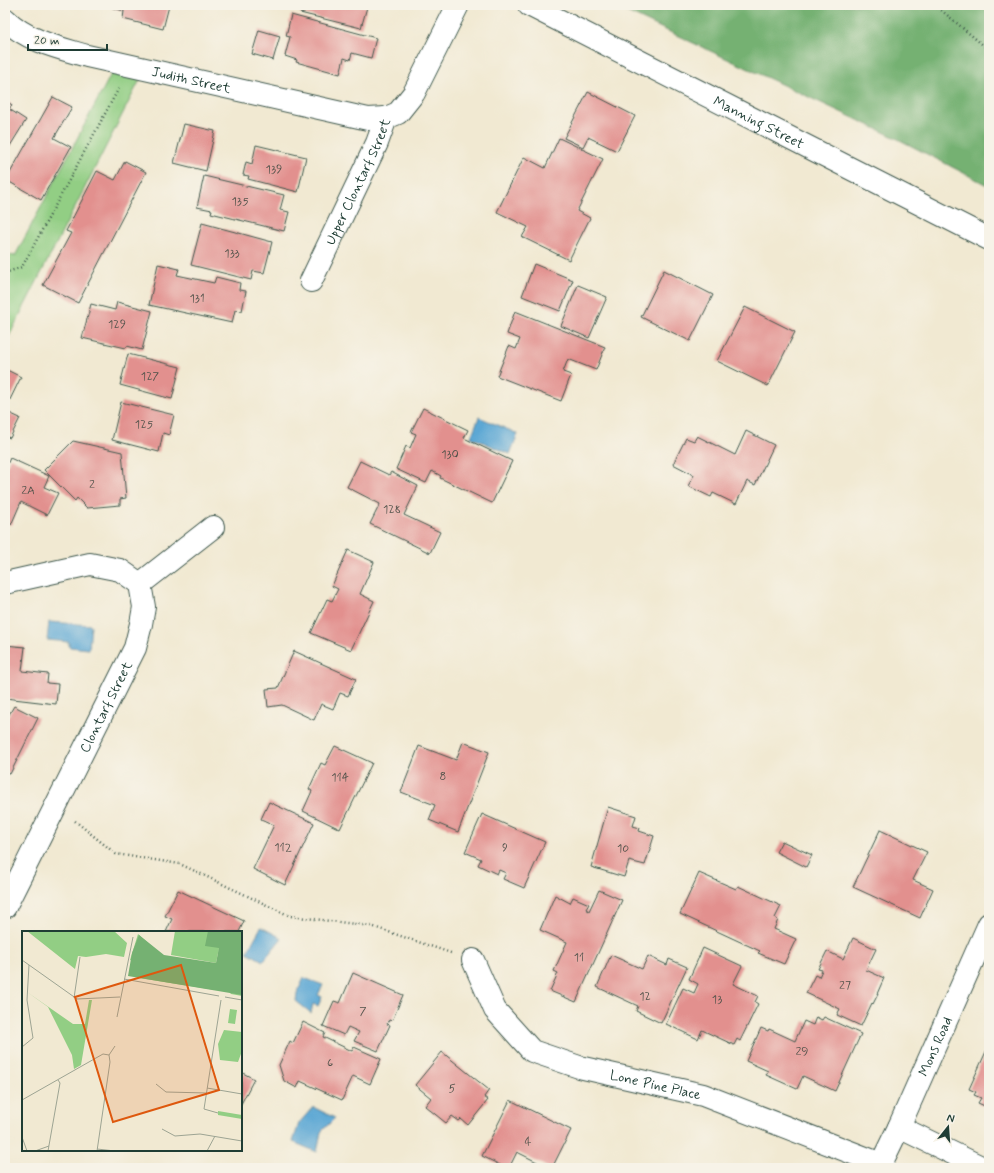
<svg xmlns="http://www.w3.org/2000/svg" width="994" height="1173" viewBox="0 0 994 1173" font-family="Mynerve,sans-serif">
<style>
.green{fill:#92ce84;stroke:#58865c}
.forest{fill:#75b172;stroke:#4a7753}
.water{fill:#5ca7d4;stroke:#3e7284}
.building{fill:#e2908e}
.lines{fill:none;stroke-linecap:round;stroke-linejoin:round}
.minor-casing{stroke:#3e574c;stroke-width:24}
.path{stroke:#3e574c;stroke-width:2.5;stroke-dasharray:1 3;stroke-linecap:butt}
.minor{stroke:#fff;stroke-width:22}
.labels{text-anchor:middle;stroke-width:3;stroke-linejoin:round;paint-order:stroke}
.number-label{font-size:12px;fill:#50524a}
.street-label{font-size:14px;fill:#1f3d34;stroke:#f7f3e8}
.inset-road{fill:none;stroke:#9da493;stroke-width:1}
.view{fill:#de580e;fill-opacity:0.15;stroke:#de580e;stroke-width:2}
.inset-edge{fill:none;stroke:#1f3d34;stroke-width:2}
</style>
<rect width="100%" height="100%" fill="#f7f3e8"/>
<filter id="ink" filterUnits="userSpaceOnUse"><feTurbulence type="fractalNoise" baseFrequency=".025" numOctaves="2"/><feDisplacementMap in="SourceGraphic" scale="8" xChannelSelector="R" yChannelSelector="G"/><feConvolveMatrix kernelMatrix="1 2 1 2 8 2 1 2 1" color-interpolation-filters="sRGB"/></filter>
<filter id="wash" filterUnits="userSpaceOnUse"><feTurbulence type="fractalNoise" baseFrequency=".012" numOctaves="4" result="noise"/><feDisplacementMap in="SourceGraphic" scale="16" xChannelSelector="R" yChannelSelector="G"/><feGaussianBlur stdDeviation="0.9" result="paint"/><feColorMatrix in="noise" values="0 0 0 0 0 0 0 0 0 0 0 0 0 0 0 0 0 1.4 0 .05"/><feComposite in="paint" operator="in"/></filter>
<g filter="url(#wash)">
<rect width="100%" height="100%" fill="#f1e9d2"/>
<!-- green -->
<path class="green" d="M117,63L145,70L5,344V254L15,256Z"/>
<!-- forest -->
<path class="forest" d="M612,5H989V186L892,136Z"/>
<!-- water -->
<g class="water">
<path d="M479,417L518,434L510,454L471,437Z"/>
<path d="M49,622L91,625L89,649L69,647V642L47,640Z"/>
<path d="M261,927L282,938L263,961L247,952Z"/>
<path d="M304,978L323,985L318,995L322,997L318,1006L313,1004L311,1013L296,1001L297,993Z"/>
<path d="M313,1107L335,1118L321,1132L317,1152L293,1142L299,1123Z"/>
</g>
<g id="blocks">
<!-- building -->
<g class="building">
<path d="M103,5H165L169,6L163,29L123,19L124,11Z"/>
<path d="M302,5H359L367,7L361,28L300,13Z"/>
<path d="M291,15L376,38L371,58L352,53L350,60L344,58L340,74L296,62L297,60L285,56L290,37L286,36Z"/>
<path d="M259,30L280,36L273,60L252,54Z"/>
<path d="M588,92L635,116L617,151L588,137L583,147L564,138Z"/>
<path d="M53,97L72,107L54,138L71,147L41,200L6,180Z"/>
<path d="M5,100L12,105L9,109L26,120L5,154Z"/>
<path d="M184,124L215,131L206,171L174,163Z"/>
<path d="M559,138L603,159L577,211L590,218L569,260L522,237L528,227L497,212L524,157L545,168Z"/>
<path d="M256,145L306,157L298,192L248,179L249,176L243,175L246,162L252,164Z"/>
<path d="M125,161L146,172L78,303L43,285L71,233L66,231L97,171L115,180Z"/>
<path d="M204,176L284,195L280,210L289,212L284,231L211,213L212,210L197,207Z"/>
<path d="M202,223L272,242L264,273L253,271L251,280L191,265Z"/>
<path d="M158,264L179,269L177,275L214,283L216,277L240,283L239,290L246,291L242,311L235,310L232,323L149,305Z"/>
<path d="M534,264L573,280L560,311L522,296Z"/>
<path d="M664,270L713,295L690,341L641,317Z"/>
<path d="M578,285L607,297L589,338L561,326Z"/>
<path d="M117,302L152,311L142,350L127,346L126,348L82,338L91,304L115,310Z"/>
<path d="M745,307L795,332L768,386L717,361Z"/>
<path d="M515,311L605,347L596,370L568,359L563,372L571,375L561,401L497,376L509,346L516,349L520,339L507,334Z"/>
<path d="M128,354L180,367L172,399L120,385Z"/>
<path d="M5,369L21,377L5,410Z"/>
<path d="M121,402L174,415L169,435L163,433L159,452L112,440Z"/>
<path d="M423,408L468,430L464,438L512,461L492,503L440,478L441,476L432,471L426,483L396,469L406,446L410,448L416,434L411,432Z"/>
<path d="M5,411L20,418L10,438L5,436Z"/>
<path d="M746,431L774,445L755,485L747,481L736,504L713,493L711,497L688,486L694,475L673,464L686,438L694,441L697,436L735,455Z"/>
<path d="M73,441L122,452L126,498L120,499V505L87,508L77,498L75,501L44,470Z"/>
<path d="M10,458L49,476L44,487L58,493L47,515L21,502L11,525L5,522V469Z"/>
<path d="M360,461L389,475L391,472L418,486L404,515L440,532L430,553L370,524L380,504L347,487Z"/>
<path d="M348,550L374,562L360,594L374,601L351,650L311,633L327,599L332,601L338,589L332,586Z"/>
<path d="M5,645L25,647L22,671L48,674L47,683L58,684L56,704L5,698Z"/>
<path d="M294,651L356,679L348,696L340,693L333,709L321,704L314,720L282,705L268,707L266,689L278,688Z"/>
<path d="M14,706L38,718L10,774L5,772V717L7,718Z"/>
<path d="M463,742L489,752L458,832L429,820L435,805L401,792L419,746L456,760Z"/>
<path d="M335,746L372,763L340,829L303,811L312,791L309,789L321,763L325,765Z"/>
<path d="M269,802L314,823L285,885L253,869L274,825L261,819Z"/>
<path d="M608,807L636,816L633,826L640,828L639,831L654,836L645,865L629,861L624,877L591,867Z"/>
<path d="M482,814L545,842L524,888L503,879L506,873L499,870L497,874L478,865L481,859L465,852Z"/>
<path d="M880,830L927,852L913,880L933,889L920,918L853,887Z"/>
<path d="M782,841L812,855L806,867L776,852Z"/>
<path d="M699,873L736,889L738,886L781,906L775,918L778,920L774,929L796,939L784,964L758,953L760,951L680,914Z"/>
<path d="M178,890L244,921L239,932H166L172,919L165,916Z"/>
<path d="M599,890L622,900L576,1002L550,991L558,973L554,971L567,942L540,930L555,895L570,903L573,897L589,904L586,909L589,911Z"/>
<path d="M853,938L876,949L866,970L884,978L877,994H878L873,1004L872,1003L861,1026L837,1015L840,1009L806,993L815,975L819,977L822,970L818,969L827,951L843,959Z"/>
<path d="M703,948L742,966L733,984L758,996L755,1002L758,1004L740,1041L737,1039L734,1045L702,1030L698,1039L666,1024L683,988L694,993L698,984L689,979Z"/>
<path d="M611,955L642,969L648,956L667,965L669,959L687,967L661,1023L636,1011L638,1006L597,987Z"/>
<path d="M353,973L403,995L392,1021L389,1020L387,1024L390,1025L378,1051L354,1041L359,1032L348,1027L344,1035L323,1026L334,1001L340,1003Z"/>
<path d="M816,1017L822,1020L824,1017L861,1034L835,1091L803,1076L797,1089L766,1075L768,1071L746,1061L761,1028L768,1031L769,1029L795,1041L804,1021L813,1025Z"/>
<path d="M303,1022L325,1033L323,1037L352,1051L354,1047L381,1059L370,1084L353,1076L342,1100L300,1081L297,1088L284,1081L279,1065L290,1041L293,1043Z"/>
<path d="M989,1045V1108L978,1103L981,1098L974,1095L976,1092L969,1089Z"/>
<path d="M442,1052L489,1090L484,1097L488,1100L468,1125L461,1119L459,1121L452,1116L446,1123L425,1106L431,1098L415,1085Z"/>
<path d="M241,1072L254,1079L241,1104Z"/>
<path d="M510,1100L571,1130L552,1168H549L517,1152L509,1168H506L482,1156Z"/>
</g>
</g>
</g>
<g filter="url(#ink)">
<use href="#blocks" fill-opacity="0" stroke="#3e574c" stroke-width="1"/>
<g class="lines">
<defs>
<g id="minor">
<path id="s1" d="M529,5L989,239"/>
<path id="s2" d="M5,19C27,41 59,48 87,56L368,119L386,118"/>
<path id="s3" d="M311,281L377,143L386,118L398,113L414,93L458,5"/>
<path d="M5,583L90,564L120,570L140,584"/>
<path d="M140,584L213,527"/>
<path id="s4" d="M5,907L135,648L141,624L144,607L140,584"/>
<path id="s5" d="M473,960L495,1010L532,1051L579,1067L703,1095L881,1164"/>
<path d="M899,1127L983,1168"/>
<path id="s6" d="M879,1168L899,1127L989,924"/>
</g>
</defs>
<!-- minor casing -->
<use href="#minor" class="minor-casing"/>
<!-- path -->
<g class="path">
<path d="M935,5L989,50"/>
<path d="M5,273L22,267L119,88"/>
<path d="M75,821L116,854L180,864L290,916L371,926L451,953"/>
</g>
<!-- minor -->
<use href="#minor" class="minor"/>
</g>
</g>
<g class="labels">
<!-- number labels -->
<g class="number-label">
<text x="274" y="173">139</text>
<text x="240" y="205">135</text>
<text x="232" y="257">133</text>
<text x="197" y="302">131</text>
<text x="117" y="328">129</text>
<text x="150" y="380">127</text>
<text x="144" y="428">125</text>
<text x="450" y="458">130</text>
<text x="92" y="488">2</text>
<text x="28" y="494">2A</text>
<text x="392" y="513">128</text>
<text x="443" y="780">8</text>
<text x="340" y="781">114</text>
<text x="283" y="851">112</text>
<text x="505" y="851">9</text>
<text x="623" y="852">10</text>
<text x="579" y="961">11</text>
<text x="845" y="989">27</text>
<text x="645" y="1000">12</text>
<text x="717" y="1003">13</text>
<text x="363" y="1015">7</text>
<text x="802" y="1055">29</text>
<text x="330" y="1066">6</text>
<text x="452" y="1092">5</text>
<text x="528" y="1145">4</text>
</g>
<!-- street labels -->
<g class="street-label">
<text dy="5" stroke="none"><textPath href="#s2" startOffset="198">Judith Street</textPath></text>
<text dy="5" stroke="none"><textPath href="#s1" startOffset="258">Manning Street</textPath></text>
<text dy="5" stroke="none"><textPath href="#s3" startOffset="110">Upper Clontarf Street</textPath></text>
<text dy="5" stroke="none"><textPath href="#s4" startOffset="224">Clontarf Street</textPath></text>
<text dy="5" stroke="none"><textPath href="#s6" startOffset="134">Mons Road</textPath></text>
<text dy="5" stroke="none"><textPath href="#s5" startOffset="238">Lone Pine Place</textPath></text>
</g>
</g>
<!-- overview -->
<g transform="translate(22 931)">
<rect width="220" height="220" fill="#f1e9d2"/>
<path d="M5,0H92L105,12L102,26L84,23L64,26L56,25L53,38ZM153,0H220V65L209,63L202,55L193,59L117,47L119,31L108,29L116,3L141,25L195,33L197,17L194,32L149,24ZM5,61L51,93H63L67,69H70L59,134L52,138L50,124L26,76ZM208,78L215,79L213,93L206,92ZM202,99L220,101V120L216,131L198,129L196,113ZM196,180L220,184V188L196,184Z" fill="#92ce84"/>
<path d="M186,0H220V64L106,45L110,22L117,4L142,24L194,32L197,17L183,15Z" fill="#75b172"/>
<path class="inset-road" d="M0,29L55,68L98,66M102,48L197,65M203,66L220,69M52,67L58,26M95,86L111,6M0,116L11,107L5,69L7,34M134,153L144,161L185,162M185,157L220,163M0,169L81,123L87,124M196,182L182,178L199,69M140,198L153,205L178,203L220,210M0,206L5,220M75,218L93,220M13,220L27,215M26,220L38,152L36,149M75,220L88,131L87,124L93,115M185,220L193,205"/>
<path class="view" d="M159,34L197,159L91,191L53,66Z"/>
<rect width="220" height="220" class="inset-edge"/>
</g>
<!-- margin -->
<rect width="994" height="1173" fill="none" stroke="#f7f3e8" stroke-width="20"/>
<!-- north arrow -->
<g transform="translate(948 1127) rotate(17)" stroke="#f7f3e8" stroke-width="3" paint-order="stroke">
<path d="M0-3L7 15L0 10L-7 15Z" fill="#1f3d34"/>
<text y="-6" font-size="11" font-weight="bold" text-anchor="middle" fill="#1f3d34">N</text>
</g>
<!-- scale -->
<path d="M28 44v6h79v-6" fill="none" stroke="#1f3d34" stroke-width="2"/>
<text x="34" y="44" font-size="12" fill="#1f3d34" stroke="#f7f3e8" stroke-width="3" paint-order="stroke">20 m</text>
</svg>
